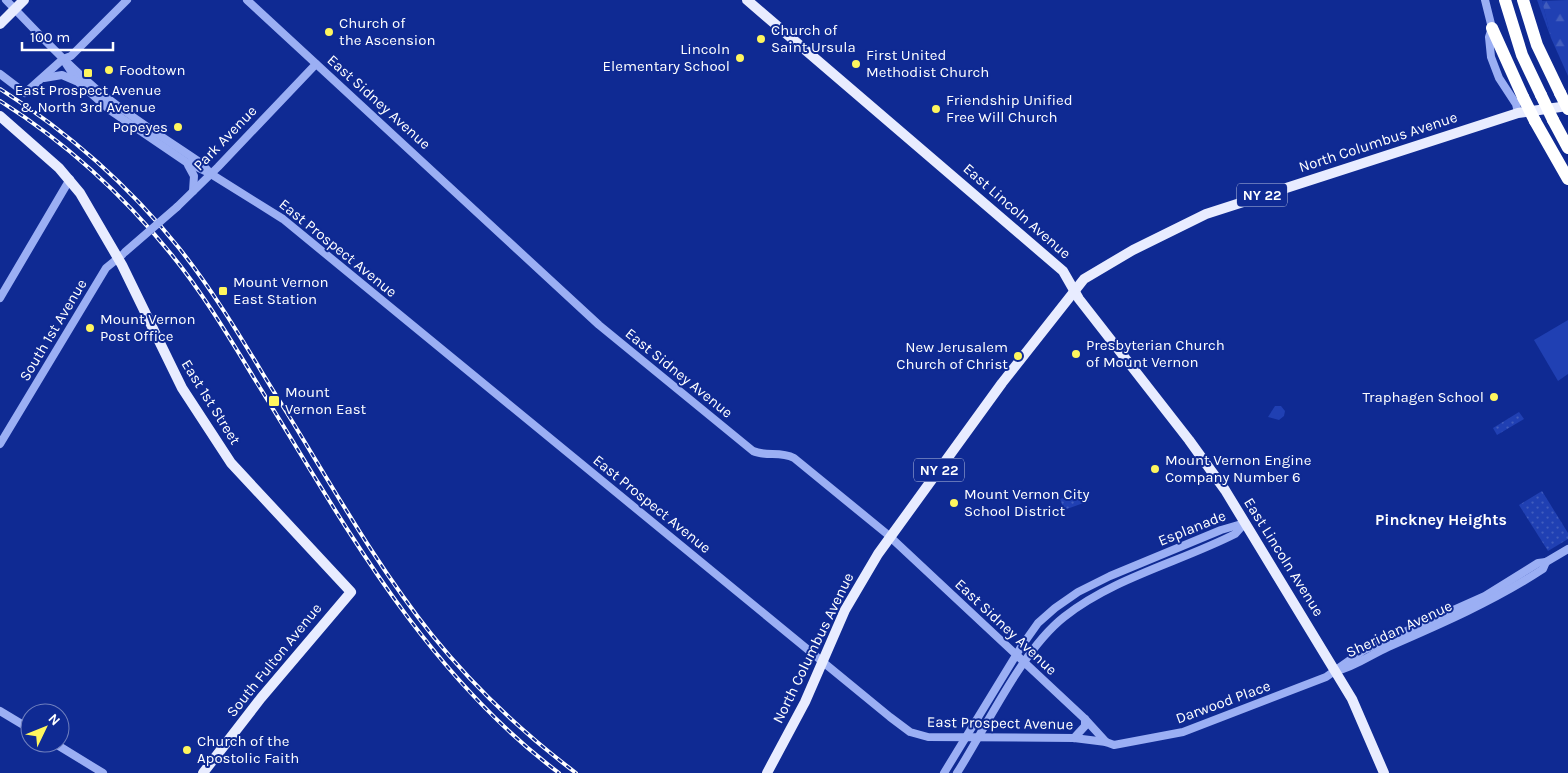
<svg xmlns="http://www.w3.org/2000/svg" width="1568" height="773" viewBox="0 0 1568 773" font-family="Karla,sans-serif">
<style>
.green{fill:#2040b3}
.forest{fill:url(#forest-firs)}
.park{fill:url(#park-dots)}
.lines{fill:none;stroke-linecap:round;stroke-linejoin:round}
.minor{stroke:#9baff4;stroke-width:8}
.major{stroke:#e8ecff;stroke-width:10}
.highway{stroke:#fff;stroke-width:12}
.rail-casing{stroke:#fff;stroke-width:4}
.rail{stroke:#0f2a93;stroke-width:2;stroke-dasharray:5.5;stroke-linecap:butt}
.minor-bridge{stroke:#9baff4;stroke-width:8}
.highway-bridge{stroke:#fff;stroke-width:12}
.poi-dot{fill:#fff65e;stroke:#0f2a93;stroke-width:2}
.labels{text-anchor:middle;stroke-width:4;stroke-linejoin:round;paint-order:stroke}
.shield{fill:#0f2a93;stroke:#b7bfdf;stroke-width:1}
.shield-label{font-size:14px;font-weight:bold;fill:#fff}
.poi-label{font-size:15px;fill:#fff;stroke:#0f2a93;text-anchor:start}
.street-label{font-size:15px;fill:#fff;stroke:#0f2a93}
.neighbourhood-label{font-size:16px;font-weight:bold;fill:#fff;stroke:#0f2a93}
</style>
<defs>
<pattern id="forest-firs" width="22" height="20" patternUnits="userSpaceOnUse" patternTransform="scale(1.25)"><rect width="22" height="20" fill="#2040b3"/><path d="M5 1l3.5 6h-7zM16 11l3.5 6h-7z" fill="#415dbe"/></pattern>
<pattern id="park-dots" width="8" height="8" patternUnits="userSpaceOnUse" patternTransform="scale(1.25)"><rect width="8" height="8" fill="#2040b3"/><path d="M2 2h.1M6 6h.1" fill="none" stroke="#415dbe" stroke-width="1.8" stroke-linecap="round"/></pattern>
</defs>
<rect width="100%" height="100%" fill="#0f2a93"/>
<!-- green -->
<g class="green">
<path d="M1537,0H1542L1551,38Z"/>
<path d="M1568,320V374L1558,381L1534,340Z"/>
<path d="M1275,406H1281L1285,411L1284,416L1279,420L1268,417Z"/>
</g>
<!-- forest -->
<path class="forest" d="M1568,0V76L1551,38L1542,1Z"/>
<!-- park -->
<g class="park">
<path d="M1519,412L1524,419L1497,435L1493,428Z"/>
<path d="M1085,490L1089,501L1064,510L1060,499Z"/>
<path d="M1542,491L1568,533V539L1548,551L1519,505Z"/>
</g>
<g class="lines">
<!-- minor -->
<g class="minor">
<path d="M6,0C35,30 63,61 95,88C128,116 166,139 201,163L210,173"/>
<path d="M247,0L599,325L753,451C766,457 780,451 794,458L887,534L1085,719L1106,742"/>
<path d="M1485,0L1492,28L1489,37L1491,57L1499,78L1516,104L1518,113"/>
<path d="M63,59L78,82L111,111L186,162L211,174L283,219L890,717L910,732L928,737L1074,738L1106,742L1114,745L1183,732L1326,677L1364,650L1485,596L1538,563L1546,562L1568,549"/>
<path d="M0,74L25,93L63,59L71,56L127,0"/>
<path d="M44,78L62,75L76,81"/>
<path d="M188,165L194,176L193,191"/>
<path d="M177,207L218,167L316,64"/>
<path d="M0,298L70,179"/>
<path d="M0,444L106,268L122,255"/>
<path d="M1336,671C1355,667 1370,655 1388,647C1441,624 1494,601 1543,569L1546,562"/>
<path d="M0,711L30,729"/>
<path d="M1074,738L1085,726V719"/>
<path d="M54,743L103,773"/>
<path d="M944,773L1021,647L1038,623L1055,608L1078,592L1110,576L1221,530L1245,523"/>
<path d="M957,773C987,726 1022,650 1064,617C1113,578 1180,562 1235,534L1245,523"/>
</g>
<!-- major -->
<g class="major">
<path d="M747,0L1063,271L1079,299L1189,440L1225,490L1352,699L1384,773"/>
<path d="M0,24L24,0"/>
<path d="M0,116L59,168L80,193L122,265L182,388L231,463L351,592L261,698L203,773"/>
<path d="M767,773L805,702L845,610L878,554L1002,383L1084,279L1133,250L1206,214L1518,113L1568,106"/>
</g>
<!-- highway -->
<g class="highway">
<path d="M1505,0L1522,55L1541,95"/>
<path d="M1523,0L1537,45L1560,93"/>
<path d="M1492,28L1523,97"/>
<path d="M1553,120L1568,148"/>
<path d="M1535,121L1568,179"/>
</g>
<defs>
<g id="rail">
<path d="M0,89C68,132 129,186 179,248C215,293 244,343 274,392C325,473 372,560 432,635C474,687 523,733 576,773"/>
<path d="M0,101C65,142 123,195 171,254C206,297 233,344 262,391C347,529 426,673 559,773"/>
</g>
</defs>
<!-- rail casing -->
<use href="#rail" class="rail-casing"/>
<!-- rail -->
<use href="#rail" class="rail"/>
<!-- minor-bridge -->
<path class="minor-bridge" d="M125,252L177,207"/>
<!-- highway-bridge -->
<g class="highway-bridge">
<path d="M1560,93L1568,109"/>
<path d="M1541,95L1553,120"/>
<path d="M1523,97L1535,121"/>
</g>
</g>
<!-- markers -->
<g class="poi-dot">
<circle cx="329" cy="32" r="5"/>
<circle cx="761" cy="39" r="5"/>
<circle cx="740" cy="58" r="5"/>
<circle cx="856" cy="64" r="5"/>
<circle cx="109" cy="70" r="5"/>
<rect x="83" y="68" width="10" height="10" rx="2.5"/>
<circle cx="936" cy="109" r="5"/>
<circle cx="178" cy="127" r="5"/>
<rect x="218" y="286" width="10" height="10" rx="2.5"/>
<circle cx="90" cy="328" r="5"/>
<circle cx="1076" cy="354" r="5"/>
<circle cx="1018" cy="356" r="5"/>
<circle cx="1494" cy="397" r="5"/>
<rect x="268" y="395" width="12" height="12" rx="2.5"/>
<circle cx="1155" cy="469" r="5"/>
<circle cx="954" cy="503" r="5"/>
<circle cx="187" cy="750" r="5"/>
</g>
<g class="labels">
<!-- shield labels -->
<g class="shield">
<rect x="1237" y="183.5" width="50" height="23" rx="4"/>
<rect x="914" y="458.5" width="50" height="23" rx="4"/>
</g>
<g class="shield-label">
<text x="1262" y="200">NY 22</text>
<text x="939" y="475">NY 22</text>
</g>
<!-- poi labels -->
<g class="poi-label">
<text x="339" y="28">Church of<tspan x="339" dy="17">the Ascension</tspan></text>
<text x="771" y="35">Church of<tspan x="771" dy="17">Saint Ursula</tspan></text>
<text x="730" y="54" text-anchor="end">Lincoln<tspan x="730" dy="17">Elementary School</tspan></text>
<text x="866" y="60">First United<tspan x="866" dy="17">Methodist Church</tspan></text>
<text x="119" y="75">Foodtown</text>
<text x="88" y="95" text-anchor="middle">East Prospect Avenue<tspan x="88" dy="17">&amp; North 3rd Avenue</tspan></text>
<text x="946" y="105">Friendship Unified<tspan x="946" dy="17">Free Will Church</tspan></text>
<text x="168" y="132" text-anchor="end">Popeyes</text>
<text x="233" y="287">Mount Vernon<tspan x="233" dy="17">East Station</tspan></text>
<text x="100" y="324">Mount Vernon<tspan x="100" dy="17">Post Office</tspan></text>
<text x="1086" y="350">Presbyterian Church<tspan x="1086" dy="17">of Mount Vernon</tspan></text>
<text x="1008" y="352" text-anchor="end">New Jerusalem<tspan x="1008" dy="17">Church of Christ</tspan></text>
<text x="285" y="397">Mount<tspan x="285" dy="17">Vernon East</tspan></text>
<text x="1484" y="402" text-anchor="end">Traphagen School</text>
<text x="1165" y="465">Mount Vernon Engine<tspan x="1165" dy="17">Company Number 6</tspan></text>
<text x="964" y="499">Mount Vernon City<tspan x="964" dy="17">School District</tspan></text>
<text x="197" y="746">Church of the<tspan x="197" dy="17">Apostolic Faith</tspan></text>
</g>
<!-- street labels -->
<g class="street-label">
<text transform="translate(379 102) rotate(42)" y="5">East Sidney Avenue</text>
<text transform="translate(225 138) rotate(-46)" y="5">Park Avenue</text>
<text transform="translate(1378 142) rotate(-18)" y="5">North Columbus Avenue</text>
<text transform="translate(1017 211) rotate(41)" y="5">East Lincoln Avenue</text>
<text transform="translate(338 248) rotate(39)" y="5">East Prospect Avenue</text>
<text transform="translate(53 330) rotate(-59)" y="5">South 1st Avenue</text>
<text transform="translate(679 373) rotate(39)" y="5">East Sidney Avenue</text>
<text transform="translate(211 402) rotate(58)" y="5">East 1st Street</text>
<text transform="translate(652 504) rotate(39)" y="5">East Prospect Avenue</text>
<text transform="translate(1192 528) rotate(-22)" y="5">Esplanade</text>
<text transform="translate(1284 557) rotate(58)" y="5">East Lincoln Avenue</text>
<text transform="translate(1006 627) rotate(43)" y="5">East Sidney Avenue</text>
<text transform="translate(1399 629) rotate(-25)" y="5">Sheridan Avenue</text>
<text transform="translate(813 648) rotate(-64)" y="5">North Columbus Avenue</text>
<text transform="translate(274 660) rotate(-51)" y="5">South Fulton Avenue</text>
<text transform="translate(1223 702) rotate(-20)" y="5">Darwood Place</text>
<text transform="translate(1000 723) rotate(1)" y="5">East Prospect Avenue</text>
</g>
<!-- neighbourhood labels -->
<g class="neighbourhood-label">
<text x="1441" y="525">Pinckney Heights</text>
</g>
</g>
<!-- north arrow -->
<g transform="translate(45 728) rotate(47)"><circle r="24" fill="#0f2a93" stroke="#6f7fbe"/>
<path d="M0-4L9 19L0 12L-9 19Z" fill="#fff65e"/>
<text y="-8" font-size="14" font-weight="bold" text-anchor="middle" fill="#ffffff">N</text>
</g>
<!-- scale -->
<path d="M22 42v8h91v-8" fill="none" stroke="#ffffff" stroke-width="2.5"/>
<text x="30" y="42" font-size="15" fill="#ffffff" stroke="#0f2a93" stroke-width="4" paint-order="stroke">100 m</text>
</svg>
